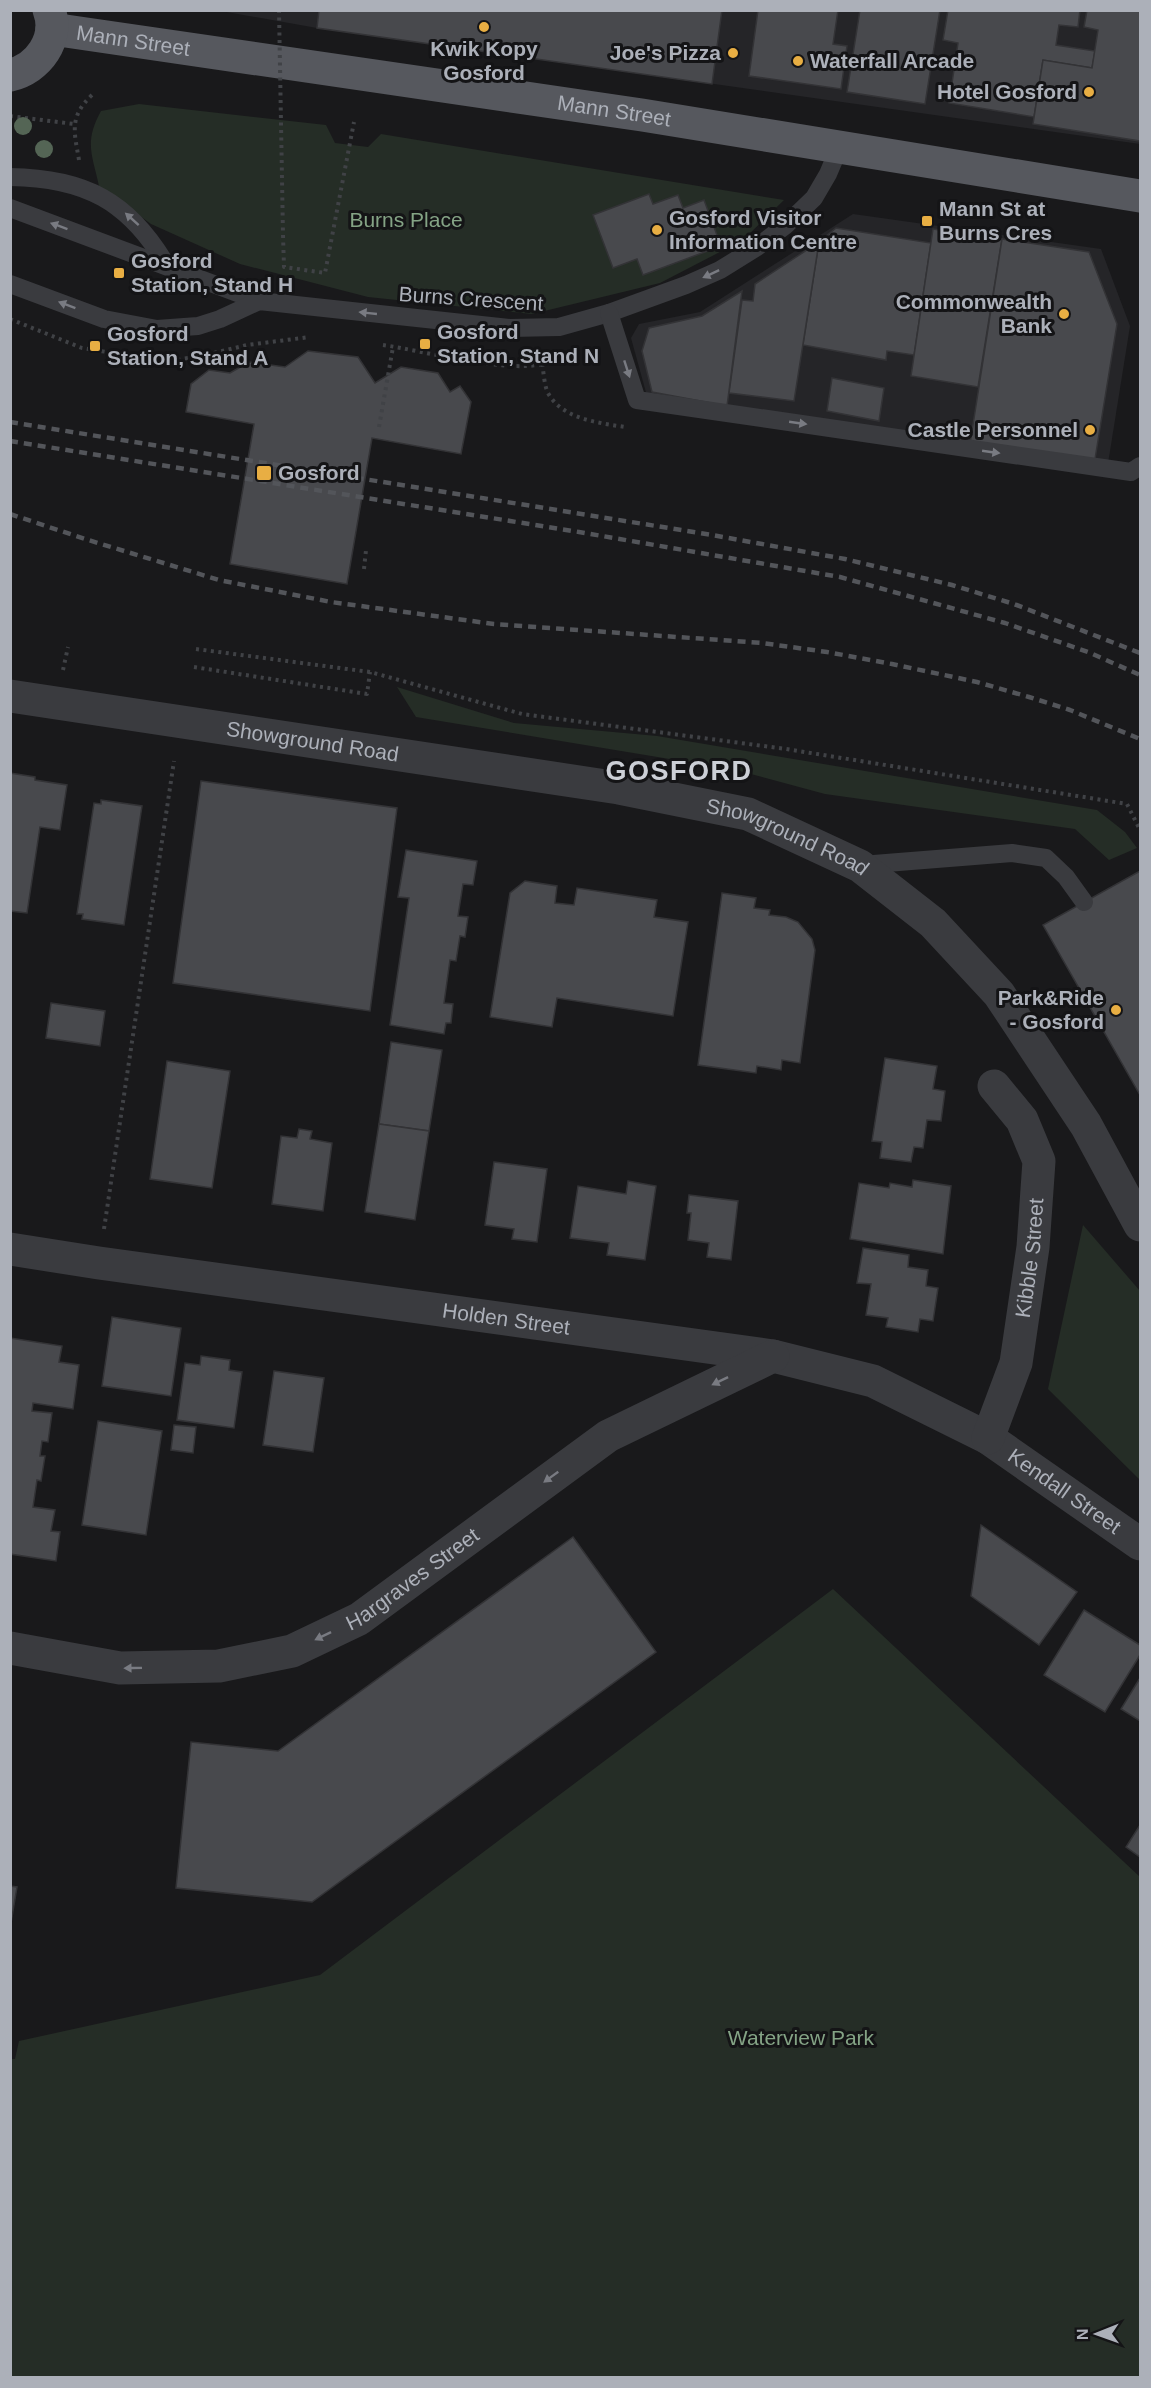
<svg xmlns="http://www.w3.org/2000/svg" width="1151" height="2388" viewBox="0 0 1151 2388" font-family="Arial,sans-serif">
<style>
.built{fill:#252528}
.green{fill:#252d26}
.building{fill:#48494d;stroke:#333336;stroke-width:1.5}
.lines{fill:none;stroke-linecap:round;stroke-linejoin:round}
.path{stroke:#404246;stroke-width:4;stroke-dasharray:3 4.5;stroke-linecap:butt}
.service{stroke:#3a3b3f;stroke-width:18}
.minor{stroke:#3a3b3f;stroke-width:33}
.tertiary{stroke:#3a3b3f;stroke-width:33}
.primary{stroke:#56585e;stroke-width:33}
.rail{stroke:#53555a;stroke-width:4.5;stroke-dasharray:8 6;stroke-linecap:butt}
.path-bridge{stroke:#404246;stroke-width:4;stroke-dasharray:3 4.5;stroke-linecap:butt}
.tree{fill:#546555}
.oneway{fill:#797b82}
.poi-dot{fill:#e8ae43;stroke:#141416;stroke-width:2}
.labels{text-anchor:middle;stroke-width:6;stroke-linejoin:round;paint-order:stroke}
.street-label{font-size:21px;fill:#acb0b9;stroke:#141416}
.poi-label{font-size:21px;font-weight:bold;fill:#acb0b9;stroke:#141416;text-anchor:start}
.park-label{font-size:21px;fill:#84a385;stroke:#141416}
.district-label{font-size:27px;font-weight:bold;letter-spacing:1.5px;fill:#cccfd6;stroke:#141416}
</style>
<rect width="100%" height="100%" fill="#19191b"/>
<!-- built -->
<g class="built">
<path d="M221,11H1140V144L317,28Z"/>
<path d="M853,214L1101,249L1130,326L1106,476L647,396L631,338L639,324L700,312Z"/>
</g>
<!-- green -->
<g class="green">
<path d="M139,104L326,125L335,143L368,147L381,134L784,200L743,240L660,283L532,314L368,297L240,264L151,224L99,186C92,154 84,142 101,111Z"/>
<path d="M397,687L514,723L657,736L1097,810L1125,832L1137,848L1109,860L1075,829L825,794L736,770L416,717Z"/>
<path d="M1083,1225L1140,1291V1480L1048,1389Z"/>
<path d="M833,1589L1140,1877V2377H11L10,2059H15L19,2041L320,1975Z"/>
</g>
<!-- building -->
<g class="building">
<path d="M319,10H722L712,84L317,28Z"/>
<path d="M758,10H838L833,44L847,46L841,89L749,76Z"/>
<path d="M860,10H940L925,104L847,92Z"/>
<path d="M948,10H1080L1078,27L1059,25L1056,45L1095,51L1092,68L1043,60L1034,117L949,103L958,43L943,40Z"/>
<path d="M1087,10H1140V141L1033,124L1043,60L1092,68L1098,30L1084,27Z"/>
<path d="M649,194L653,204L678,195L683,208L704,200L721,246L643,275L637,259L613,268L593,215Z"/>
<path d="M836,228L931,243L914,355L887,351L886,360L803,345L819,242Z"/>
<path d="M933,229L1002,239L978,387L911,376Z"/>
<path d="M1002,239L1089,252L1117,324L1095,459L970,444Z"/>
<path d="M819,242L794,401L729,393L742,300L753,301L755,284Z"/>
<path d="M742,291L727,406L652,392L642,351L649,328L702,316Z"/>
<path d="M308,351L358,357L375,383L401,367L438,373L450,392L460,386L471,402L461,454L372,438L347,584L230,564L254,424L186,412L191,384L209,370L230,373L249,362L285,367Z"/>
<path d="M832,378L884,388L879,421L827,411Z"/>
<path d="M10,773L35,777V780L67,785L60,830L40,827L27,913L10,911Z"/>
<path d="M201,781L397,808L370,1011L173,983Z"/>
<path d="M101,800L142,806L124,925L82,919L83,914H77L94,803L101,804Z"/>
<path d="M406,850L477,861L473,885L463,884L458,916L468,917L465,937L460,936L456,961L450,960L444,1003L453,1004L451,1023H446L444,1034L390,1025L409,898L398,897Z"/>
<path d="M1140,871V1095L1043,925Z"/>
<path d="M525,881L557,886L555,903L574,905L577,888L657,900L654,917L688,922L673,1016L557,998L552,1027L490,1017L510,893Z"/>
<path d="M722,893L756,898L754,908L770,910L769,915L786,917L798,922L812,939L815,950L800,1063L782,1060L781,1070L757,1066L756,1073L698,1065Z"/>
<path d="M51,1003L105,1011L100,1046L46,1038Z"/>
<path d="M391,1042L442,1050L429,1131L379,1124Z"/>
<path d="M885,1058L937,1066L933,1089L945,1091L941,1121L927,1120L923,1148L914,1147L911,1162L880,1158L882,1142L872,1141Z"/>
<path d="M167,1061L230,1071L212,1188L150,1179Z"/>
<path d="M379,1124L429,1131L415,1220L365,1212Z"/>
<path d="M299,1129L312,1131L310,1139L332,1143L323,1211L272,1204L281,1136L297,1138Z"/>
<path d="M494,1162L547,1169L537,1242L512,1239L514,1229L485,1225Z"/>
<path d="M913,1180L951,1186L943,1254L850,1239L859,1183L889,1188L890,1183L912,1187Z"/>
<path d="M628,1181L656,1186L645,1260L607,1255L609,1243L570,1238L578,1186L626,1194Z"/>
<path d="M689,1195L738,1201L731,1260L707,1257L709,1243L688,1240L691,1213H687Z"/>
<path d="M863,1248L909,1255L908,1267L928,1270L926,1286L938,1288L933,1321L920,1319L918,1332L886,1327L888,1318L866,1315L871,1284L857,1283Z"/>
<path d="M112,1317L181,1328L171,1396L102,1386Z"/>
<path d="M10,1338L62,1346L59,1362L79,1365L73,1409L33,1403L32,1411L52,1413L48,1442L42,1441L40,1456H45L41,1481L37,1480L33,1507L55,1510L51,1531L60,1532L56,1561L10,1554Z"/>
<path d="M201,1356L230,1360L229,1370L242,1372L234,1428L177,1420L185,1363L200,1365Z"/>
<path d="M274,1371L324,1378L313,1452L263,1445Z"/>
<path d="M98,1421L162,1431L146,1535L82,1525Z"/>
<path d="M174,1425L196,1427L193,1453L171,1450Z"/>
<path d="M981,1525L1077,1592L1039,1645L971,1596Z"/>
<path d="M573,1537L656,1652L312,1902L176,1888L191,1742L278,1751Z"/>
<path d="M1084,1610L1140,1645V1655L1105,1712L1044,1675Z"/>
<path d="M1140,1678V1721L1121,1709Z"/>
<path d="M1140,1825V1857L1126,1847Z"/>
<path d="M10,1886L17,1887L10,1929Z"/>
</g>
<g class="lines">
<!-- path -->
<g class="path">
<path d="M10,116L74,124"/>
<path d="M79,160C74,131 69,117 92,95"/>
<path d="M283,235L284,267L325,273L354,122"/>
<path d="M10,319L82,348L144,358"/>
<path d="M383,345C425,351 503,373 542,364C550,362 557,359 564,356"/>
<path d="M214,353L247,345L310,337"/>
<path d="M155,359L175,360L201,356"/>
<path d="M542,364C544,373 544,385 548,393C562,419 599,423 625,427"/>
<path d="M379,427L393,347"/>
<path d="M364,569L366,550"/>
<path d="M196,649L370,672L522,714L786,749L1127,804L1140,830"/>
<path d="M194,667L367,694L370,672"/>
<path d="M63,670L68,647"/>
<path d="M104,1229L174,761"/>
</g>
<!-- service -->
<g class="service">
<path d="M10,177C85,178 129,201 167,266"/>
<path d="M10,208L259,301"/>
<path d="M10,284L104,319L157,329L198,326L220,319L259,301L510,328L559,327L609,313L686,285L720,270L757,247L786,225L814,198L828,174L839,148"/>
<path d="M609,313L637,400L1131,472L1140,466"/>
<path d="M861,865L1012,853L1046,858L1066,877L1084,902"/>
</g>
<!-- minor -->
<g class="minor">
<path id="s1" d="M10,1249L99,1263L773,1356L873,1381L988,1438L1140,1544"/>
<path id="s2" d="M988,1438L1016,1363L1033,1247L1039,1161L1022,1120L994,1086"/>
<path id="s3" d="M10,1648L120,1668L219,1666L292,1651L359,1619L608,1436L773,1356"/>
</g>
<!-- tertiary -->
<path class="tertiary" id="s4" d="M10,696L619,788L748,814L860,866L933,923L999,994L1086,1125L1140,1225"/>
<!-- primary -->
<g class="primary">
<path id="s5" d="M52,29L642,115L1140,196"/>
<path d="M10,75C38,69 60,39 49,10"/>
</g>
<!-- rail -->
<g class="rail">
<path d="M10,422L712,535L845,559L952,585L1014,604L1140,653"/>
<path d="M10,441L579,532L840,577L1005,623L1088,652L1140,675"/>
<path d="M10,514L85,539L219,580L331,602L494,624L762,643L827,652L892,664L977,682L1029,697L1070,710L1140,739"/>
</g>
<!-- path-bridge -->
<path class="path-bridge" d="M279,10L283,235"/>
</g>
<!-- trees -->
<g class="tree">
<circle cx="23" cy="126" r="9"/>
<circle cx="44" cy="149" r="9"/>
</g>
<!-- one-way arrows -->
<defs><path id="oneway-solid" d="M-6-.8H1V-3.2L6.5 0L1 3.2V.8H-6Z" transform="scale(1.5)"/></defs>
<g class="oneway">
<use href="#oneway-solid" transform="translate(132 219) rotate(-138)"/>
<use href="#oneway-solid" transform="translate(59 226) rotate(-160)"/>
<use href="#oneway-solid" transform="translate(711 274) rotate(155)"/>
<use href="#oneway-solid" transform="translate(67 305) rotate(-159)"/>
<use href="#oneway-solid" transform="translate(368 313) rotate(-174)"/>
<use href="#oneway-solid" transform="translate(627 369) rotate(72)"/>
<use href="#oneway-solid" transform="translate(798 423) rotate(8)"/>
<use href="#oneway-solid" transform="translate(991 452) rotate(8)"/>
<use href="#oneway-solid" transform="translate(720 1381) rotate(154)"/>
<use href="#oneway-solid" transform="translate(551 1477) rotate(144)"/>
<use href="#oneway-solid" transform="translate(323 1636) rotate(154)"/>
<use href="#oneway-solid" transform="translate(133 1668) rotate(179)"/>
</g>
<!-- markers -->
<g class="poi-dot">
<circle cx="484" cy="27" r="6"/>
<circle cx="733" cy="53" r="6"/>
<circle cx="798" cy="61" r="6"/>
<circle cx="1089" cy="92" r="6"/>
<rect x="921" y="215" width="12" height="12" rx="3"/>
<circle cx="657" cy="230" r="6"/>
<rect x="113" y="267" width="12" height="12" rx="3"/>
<circle cx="1064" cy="314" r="6"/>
<rect x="419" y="338" width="12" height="12" rx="3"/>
<rect x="89" y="340" width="12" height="12" rx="3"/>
<circle cx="1090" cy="430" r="6"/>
<rect x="256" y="465" width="16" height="16" rx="3"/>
<circle cx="1116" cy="1010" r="6"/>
</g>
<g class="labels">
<!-- street labels -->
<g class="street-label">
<text dy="7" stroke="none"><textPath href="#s5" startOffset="82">Mann Street</textPath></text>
<text dy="7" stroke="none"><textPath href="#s5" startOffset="568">Mann Street</textPath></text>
<text transform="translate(471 299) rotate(4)" y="7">Burns Crescent</text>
<text dy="7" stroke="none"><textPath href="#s4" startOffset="306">Showground Road</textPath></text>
<text dy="7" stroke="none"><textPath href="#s4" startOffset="792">Showground Road</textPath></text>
<text dy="7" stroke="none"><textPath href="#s2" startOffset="186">Kibble Street</textPath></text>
<text dy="7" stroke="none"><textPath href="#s1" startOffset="501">Holden Street</textPath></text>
<text dy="7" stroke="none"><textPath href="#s1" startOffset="1095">Kendall Street</textPath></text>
<text dy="7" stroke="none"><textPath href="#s3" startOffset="426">Hargraves Street</textPath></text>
</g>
<!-- poi labels -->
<g class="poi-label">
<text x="484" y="56" text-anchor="middle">Kwik Kopy<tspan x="484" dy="24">Gosford</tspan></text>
<text x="721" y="60" text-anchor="end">Joe's Pizza</text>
<text x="810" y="68">Waterfall Arcade</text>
<text x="1077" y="99" text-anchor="end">Hotel Gosford</text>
<text x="939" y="216">Mann St at<tspan x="939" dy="24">Burns Cres</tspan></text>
<text x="669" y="225">Gosford Visitor<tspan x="669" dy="24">Information Centre</tspan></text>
<text x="131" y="268">Gosford<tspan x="131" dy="24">Station, Stand H</tspan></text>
<text x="1052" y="309" text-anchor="end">Commonwealth<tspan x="1052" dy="24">Bank</tspan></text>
<text x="437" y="339">Gosford<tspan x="437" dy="24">Station, Stand N</tspan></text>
<text x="107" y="341">Gosford<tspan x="107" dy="24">Station, Stand A</tspan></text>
<text x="1078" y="437" text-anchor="end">Castle Personnel</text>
<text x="278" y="480">Gosford</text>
<text x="1104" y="1005" text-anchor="end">Park&amp;Ride<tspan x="1104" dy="24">- Gosford</tspan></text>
</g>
<!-- park labels -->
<g class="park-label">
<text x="406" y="227">Burns Place</text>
<text x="801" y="2045">Waterview Park</text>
</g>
<!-- district labels -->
<g class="district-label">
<text x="679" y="780">GOSFORD</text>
</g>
</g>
<!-- border -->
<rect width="1151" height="2388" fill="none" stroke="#acb0b9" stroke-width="24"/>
<!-- north arrow -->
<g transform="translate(1097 2334) rotate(269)" stroke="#141416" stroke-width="4.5" paint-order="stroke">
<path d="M0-4.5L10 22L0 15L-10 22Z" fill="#acb0b9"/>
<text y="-9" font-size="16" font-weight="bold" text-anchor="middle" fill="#acb0b9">N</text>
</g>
</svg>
